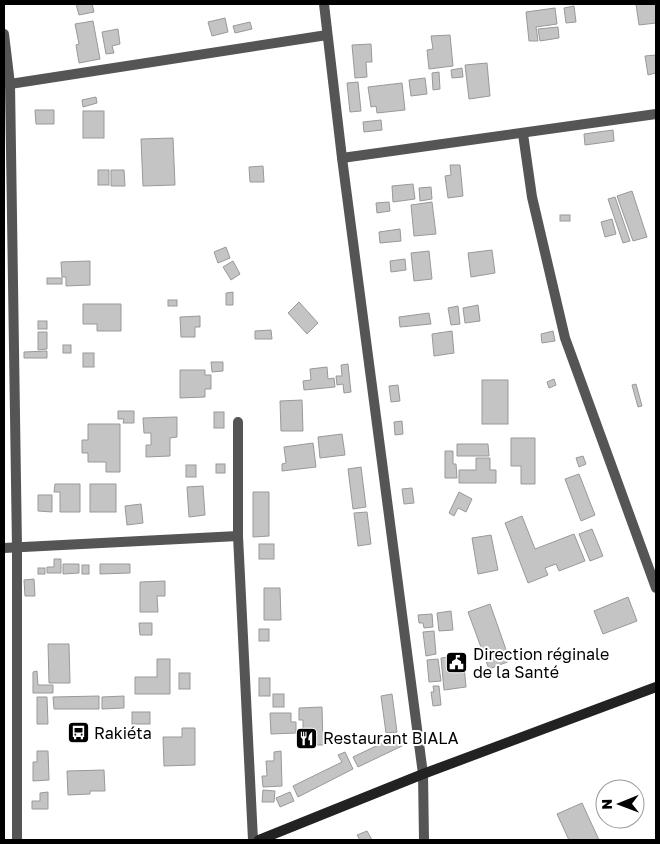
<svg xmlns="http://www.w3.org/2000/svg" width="660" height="844" viewBox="0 0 660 844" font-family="'Golos Text',sans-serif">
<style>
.building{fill:#c4c4c4;stroke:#999}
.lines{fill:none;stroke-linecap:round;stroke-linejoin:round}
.street{stroke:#555;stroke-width:10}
.secondary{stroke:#222;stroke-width:10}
.labels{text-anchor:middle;stroke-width:4;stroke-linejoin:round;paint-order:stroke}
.poi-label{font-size:16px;fill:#000;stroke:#fff;text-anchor:start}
</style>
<rect width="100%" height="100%" fill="#fff"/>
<!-- building -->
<g class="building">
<path d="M76,4H92L94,12L79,15Z"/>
<path d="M636,4H656V23L639,25Z"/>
<path d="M574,6L576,22L566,23L564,8Z"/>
<path d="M555,8L557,24L536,27L538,41H529L526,12Z"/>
<path d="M225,18L228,32L212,36L208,22Z"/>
<path d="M93,21L100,59L79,63L76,45L79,44L75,24Z"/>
<path d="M250,22L252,29L235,33L233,26Z"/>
<path d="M558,27L559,38L540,41L538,29Z"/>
<path d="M118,29L120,44L112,46L114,53L106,54L102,32Z"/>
<path d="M450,35L453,66L429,69L427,50L433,49L431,36Z"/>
<path d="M371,44L372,62H366L367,77L355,78L352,45Z"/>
<path d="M656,55V73L648,75L645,56Z"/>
<path d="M487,63L490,96L469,99L465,65Z"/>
<path d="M462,68L463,77L452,78L451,70Z"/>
<path d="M439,72L440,89L433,90L432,73Z"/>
<path d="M425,78L427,94L411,96L409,80Z"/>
<path d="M358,82L361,111L350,112L347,83Z"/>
<path d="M402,83L405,110L377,113L376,106L371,107L368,87Z"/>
<path d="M96,97L97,103L83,107L82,100Z"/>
<path d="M35,110H54V124H36Z"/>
<rect x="83" y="111" width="21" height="27"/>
<path d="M381,120L382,130L364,132L363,122Z"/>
<path d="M613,130L614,141L585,145L584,134Z"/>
<path d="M173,138L175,185L143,186L141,139Z"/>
<path d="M450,165H460L463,196L448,198L445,176L451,175Z"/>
<path d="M263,166L264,182H250L249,167Z"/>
<rect x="98" y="170" width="11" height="15"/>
<path d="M111,170H124L125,186H111Z"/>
<path d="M413,184L415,199L393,202L392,186Z"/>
<path d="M431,187L432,199L420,201L419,188Z"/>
<path d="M632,191L647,237L633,241L617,196Z"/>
<path d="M615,197L630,241L623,243L608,199Z"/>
<path d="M389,202L390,211L377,213L376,203Z"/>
<path d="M432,202L436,234L414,236L411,205Z"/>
<rect x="560" y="215" width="10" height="6"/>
<path d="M612,219L616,234L605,237L601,222Z"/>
<path d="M400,229L401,241L380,243L379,232Z"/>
<path d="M226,247L230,258L218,263L214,252Z"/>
<path d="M492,250L495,273L471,277L468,253Z"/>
<path d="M429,251L432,279L414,281L411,253Z"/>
<path d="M405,259L406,270L391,272L390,261Z"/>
<path d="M90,261V285L66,286V277H62L61,262Z"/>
<path d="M233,261L240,274L231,280L223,267Z"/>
<rect x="47" y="278" width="15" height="6"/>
<path d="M233,292V305H226V293Z"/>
<rect x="168" y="300" width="9" height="6"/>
<path d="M299,302L318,323L307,334L288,313Z"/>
<path d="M83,304H121V331H97V324H83Z"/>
<path d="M478,305L480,321L465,323L463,308Z"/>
<path d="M458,306L460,324L451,325L448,308Z"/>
<path d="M429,313L431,324L400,327L399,317Z"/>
<path d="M200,316V327H195V337H181L180,317Z"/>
<rect x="38" y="321" width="9" height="8"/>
<path d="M271,330L272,339H255V331Z"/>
<path d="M452,331L454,353L434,356L432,334Z"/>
<path d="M553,331L555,341L542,343L541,334Z"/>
<path d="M38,332H47V349L38,350Z"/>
<rect x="63" y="345" width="8" height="8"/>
<path d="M47,351V358H24V352Z"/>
<rect x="83" y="353" width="11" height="14"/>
<path d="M211,362H223V371L212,372Z"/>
<path d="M348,364L351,392L344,393L343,384L337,385L336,376H342L341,365Z"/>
<path d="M327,367L328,379L334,378L335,387L304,390L303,381L311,380L310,369Z"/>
<path d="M180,370H205V375H211V389H205V397L180,398Z"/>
<path d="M554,379L556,385L549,388L547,382Z"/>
<rect x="482" y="380" width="26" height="44"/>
<path d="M636,384L642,406L638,407L632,385Z"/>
<path d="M398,385L400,401L391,402L389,386Z"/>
<path d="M302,400L303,431H281L280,401Z"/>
<path d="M118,411H134V423H123L124,419H118Z"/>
<rect x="214" y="412" width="10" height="16"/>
<path d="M177,417V437L170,438V456L146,457V445H151V433H144L143,418Z"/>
<path d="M402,421L403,434L395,435L394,422Z"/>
<path d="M88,424H120V472H106V462H88V453H82V440H88Z"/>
<path d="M342,434L345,455L320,458L318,437Z"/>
<path d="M511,438H535V484H521V466H511Z"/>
<path d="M313,443L316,467L282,471V464L286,463L284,447Z"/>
<path d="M457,444H488L489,456H457Z"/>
<path d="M445,451H453V464H456L457,478H445Z"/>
<path d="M583,456L586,464L579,467L576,458Z"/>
<path d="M476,458H490V470H496V483H459V470H476Z"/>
<rect x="216" y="464" width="9" height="9"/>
<rect x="186" y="465" width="10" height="12"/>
<path d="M361,467L366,507L353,509L348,469Z"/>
<path d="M579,474L595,515L581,521L565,479Z"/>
<path d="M55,484H80V512H60V492H54Z"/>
<rect x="90" y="484" width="26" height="28"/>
<path d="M203,486L205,515L189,517L187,487Z"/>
<path d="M412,488L414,503L404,504L402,489Z"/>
<path d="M253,492H269V536L253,537Z"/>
<path d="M459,492L472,499L466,512L458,508L454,516L449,513Z"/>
<path d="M38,495H52V512L38,511Z"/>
<path d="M141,504L143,523L127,525L125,506Z"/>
<path d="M367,512L371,544L358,546L354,513Z"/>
<path d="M522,516L535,549L574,534L585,561L559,571L556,564L545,568L548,575L528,583L505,523Z"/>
<path d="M592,529L603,556L590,561L579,534Z"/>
<path d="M491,535L498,570L478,574L472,538Z"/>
<rect x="259" y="544" width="15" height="15"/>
<path d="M54,559H61V573H47V567H54Z"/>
<path d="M63,564H79V573L63,574Z"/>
<path d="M100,564H130V573L100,574Z"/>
<rect x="82" y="565" width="7" height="9"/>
<rect x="38" y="568" width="7" height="6"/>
<path d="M34,579L35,596H25L24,580Z"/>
<path d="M165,581V596H157L158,612H140V582Z"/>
<path d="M264,588H280L281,620H264Z"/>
<path d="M628,597L637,621L603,634L594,611Z"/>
<path d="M490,604L510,661L489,669L468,612Z"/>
<path d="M451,611L453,630L439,631L437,613Z"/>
<path d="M432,614L433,627L424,628L423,623H419L418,615Z"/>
<path d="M139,623H152V635H140Z"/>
<rect x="259" y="629" width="10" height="12"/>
<path d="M434,631L436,654L426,656L423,632Z"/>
<path d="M48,644H69L70,683H49Z"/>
<path d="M463,655L466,687L444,690L441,658Z"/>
<path d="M157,659H170V694H135V677H157Z"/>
<path d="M438,659L441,681L429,682L427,660Z"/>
<path d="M37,671L38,685H53V693H33V672Z"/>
<rect x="179" y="673" width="11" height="16"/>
<rect x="259" y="678" width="11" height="18"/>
<path d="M433,686H439L441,705L433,706L431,692H434Z"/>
<rect x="273" y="694" width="11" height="13"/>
<path d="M392,694L397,732L386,733L381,696Z"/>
<path d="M99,696V709H54L53,697Z"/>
<path d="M124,696V708L102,709V697Z"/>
<path d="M37,697H47L48,724H37Z"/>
<path d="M322,707L323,745H303V720H299V708Z"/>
<rect x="132" y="712" width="18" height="12"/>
<path d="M270,713H291V722H296V733L271,734Z"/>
<path d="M182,728H195V765L164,766L163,737H182Z"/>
<path d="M397,736L402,746L358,767L353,757Z"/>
<path d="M37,751H48L49,780L33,781V762H37Z"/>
<path d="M281,751L282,786L263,787L262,776H267L266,761H274V752Z"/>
<path d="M345,752L353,769L298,797L293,786L342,762L338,755Z"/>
<path d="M104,770L105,791H90V794L68,795L67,771Z"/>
<path d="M263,790L275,791L274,802H262Z"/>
<path d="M48,792V809H32V801H40V793Z"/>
<path d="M290,792L294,801L280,807L276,798Z"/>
<path d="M582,803L599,840H569L557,814Z"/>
<path d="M367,831L372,840H360L357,835Z"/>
</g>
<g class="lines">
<!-- street -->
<g class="street">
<path d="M324,4L342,158L423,774L424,840"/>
<path d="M4,34L10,84L17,548V840"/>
<path d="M10,84L327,35"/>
<path d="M523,134L532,197L565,338L656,588"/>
<path d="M342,158L656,114"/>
<path d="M238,422V536L253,840"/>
<path d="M4,548L238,536"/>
</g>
<!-- secondary -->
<path class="secondary" d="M259,840L423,774L656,687"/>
</g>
<!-- icons -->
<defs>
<symbol id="civic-square" viewBox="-11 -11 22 22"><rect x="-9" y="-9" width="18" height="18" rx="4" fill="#000" stroke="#fff"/><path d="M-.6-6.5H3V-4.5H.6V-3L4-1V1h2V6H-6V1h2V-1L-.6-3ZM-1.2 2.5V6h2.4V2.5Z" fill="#fff"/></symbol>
<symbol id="bus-square" viewBox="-11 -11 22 22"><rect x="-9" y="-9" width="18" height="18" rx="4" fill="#000" stroke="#fff"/><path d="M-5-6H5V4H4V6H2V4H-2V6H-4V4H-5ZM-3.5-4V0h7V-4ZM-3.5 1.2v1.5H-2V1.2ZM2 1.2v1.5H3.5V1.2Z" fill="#fff"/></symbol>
<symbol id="restaurant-square" viewBox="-11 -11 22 22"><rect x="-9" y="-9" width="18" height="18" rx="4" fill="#000" stroke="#fff"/><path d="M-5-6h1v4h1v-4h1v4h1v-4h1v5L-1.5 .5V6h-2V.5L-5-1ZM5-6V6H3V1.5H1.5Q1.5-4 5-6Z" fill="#fff"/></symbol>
</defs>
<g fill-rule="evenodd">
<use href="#civic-square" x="444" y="650" width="25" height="25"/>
<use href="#bus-square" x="66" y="720" width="25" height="25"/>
<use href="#restaurant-square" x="294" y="726" width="25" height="25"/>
</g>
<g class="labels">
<!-- poi labels -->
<g class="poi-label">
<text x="473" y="660">Direction réginale<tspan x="473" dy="18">de la Santé</tspan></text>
<text x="94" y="739">Rakiéta</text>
<text x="323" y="744">Restaurant BIALA</text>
</g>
</g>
<!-- border -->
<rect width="660" height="844" fill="none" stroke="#000000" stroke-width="10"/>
<!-- north arrow -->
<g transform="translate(620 804) rotate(269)"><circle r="24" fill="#ffffff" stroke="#999999"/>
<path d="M0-4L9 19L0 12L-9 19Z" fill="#000000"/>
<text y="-8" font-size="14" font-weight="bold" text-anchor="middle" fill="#000000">N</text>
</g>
</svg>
